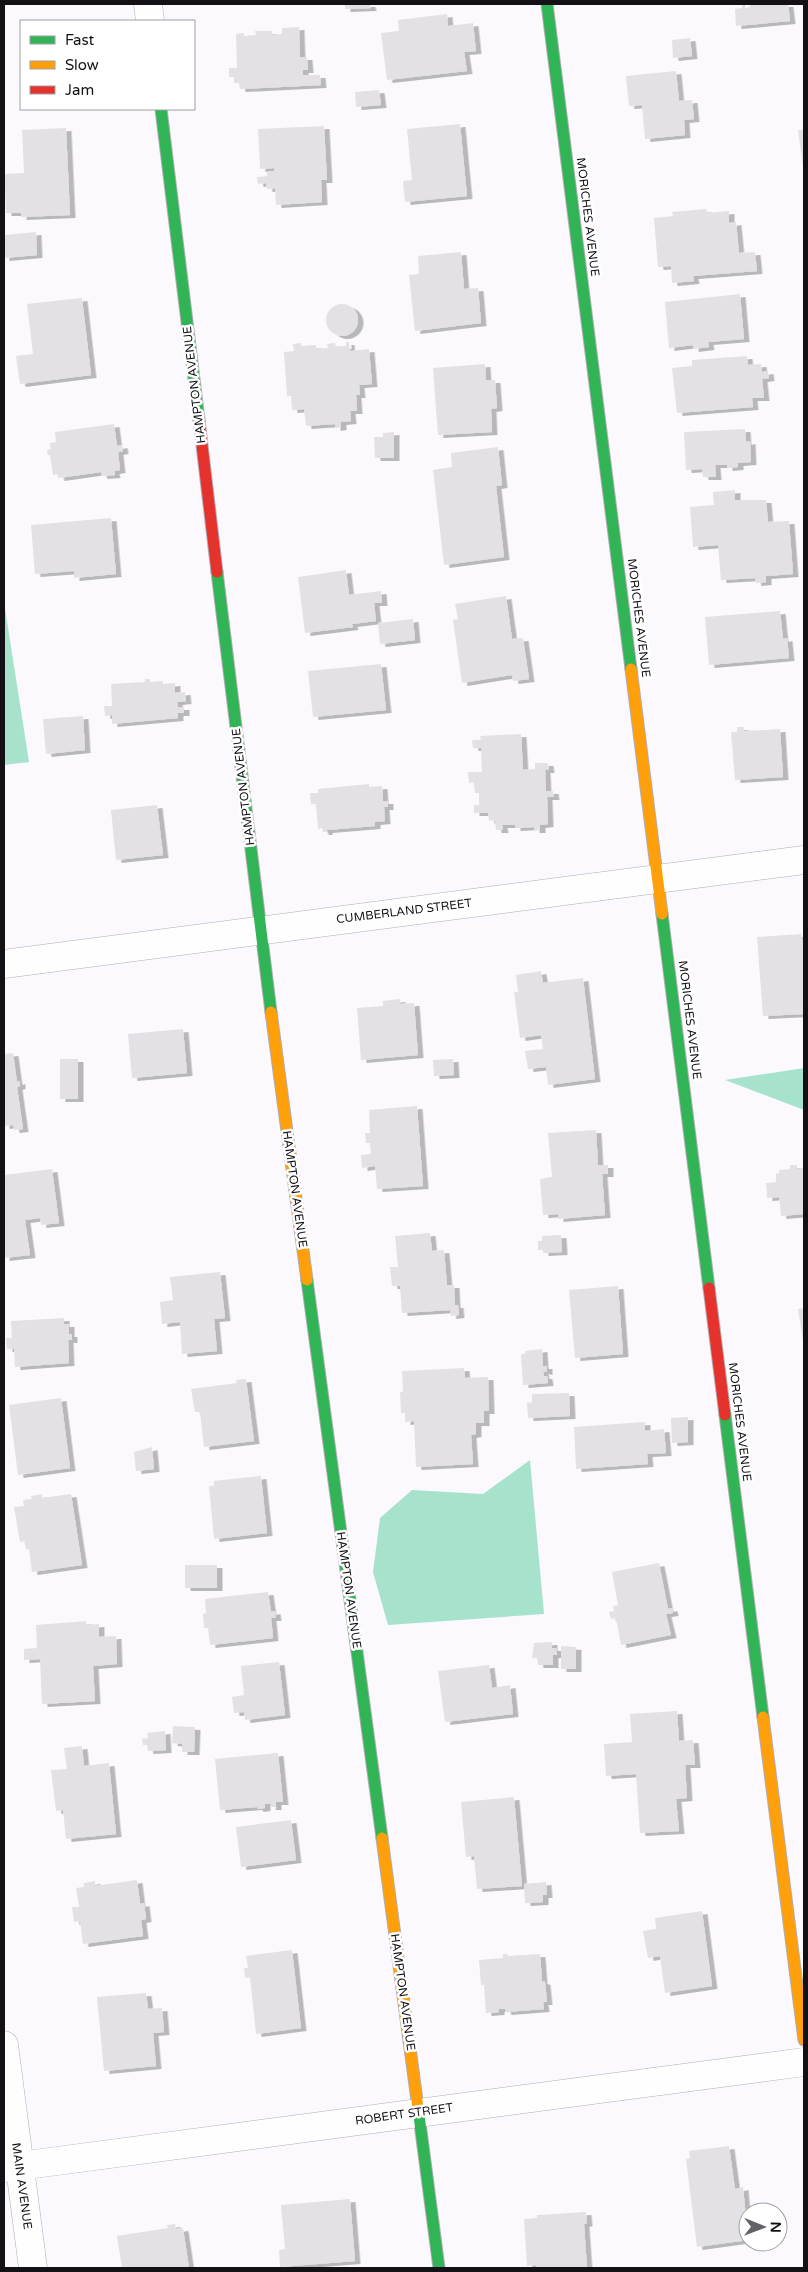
<svg xmlns="http://www.w3.org/2000/svg" width="808" height="2272" viewBox="0 0 808 2272" font-family="'Varela Round',sans-serif">
<style>
.forest{fill:#a6e2cc}
.building{fill:#e3e1e6;filter:url(#shadow)}
.lines{fill:none;stroke-linecap:round;stroke-linejoin:round}
.street-casing{stroke:#afadb2;stroke-width:29}
.fast-casing{stroke:#afadb2;stroke-width:13}
.slow-casing{stroke:#afadb2;stroke-width:13}
.jam-casing{stroke:#afadb2;stroke-width:13}
.street{stroke:#fefeff;stroke-width:28}
.fast{stroke:#30b455;stroke-width:11}
.slow{stroke:#ff9f0a;stroke-width:11}
.jam{stroke:#e5322d;stroke-width:11}
.labels{text-anchor:middle;stroke-width:5;stroke-linejoin:round;paint-order:stroke}
.street-label{font-size:12px;fill:#131116;stroke:#fff}
</style>
<defs>
<filter id="shadow"><feDropShadow dx="5.5" dy="3" stdDeviation="0" flood-color="#0004"/></filter>
</defs>
<rect width="100%" height="100%" fill="#fbf9fe"/>
<!-- forest -->
<g class="forest">
<path d="M4,602L29,762L4,765Z"/>
<path d="M804,1068V1110L725,1080Z"/>
<path d="M530,1460L544,1614L388,1625L373,1572L380,1518L412,1490L483,1494Z"/>
</g>
<!-- building -->
<g class="building">
<path d="M345,4H370L371,8L345,9Z"/>
<path d="M750,4H788L790,21L736,26L735,9L742,8V5H745V8L750,7Z"/>
<path d="M447,14L448,26L473,23L476,51L464,52L467,71L387,80L381,33L399,31L398,20Z"/>
<path d="M299,27L300,57H307L308,70H303V75H320L321,85L240,89L239,83H234V77H229V68H237L236,34L244,33V36L256,35L255,31H272V35L282,34V28Z"/>
<path d="M690,38L692,56L673,58L672,40Z"/>
<path d="M676,71L679,101L692,100L694,119L684,120L685,135L645,139L642,105L629,106L626,76Z"/>
<path d="M379,90L381,105L356,107L355,92Z"/>
<path d="M460,124L467,196L405,202L403,181L412,180L407,129Z"/>
<path d="M324,126L327,180H321L322,202L276,205L275,188L267,189L266,183L258,184L257,177L267,176V172L274,171V168L260,169L258,129Z"/>
<path d="M66,128L70,215L21,217V213H6L4,174L24,173L22,130Z"/>
<path d="M798,130H804V168H803Z"/>
<path d="M706,209L707,213L729,211V223L736,222L739,253L755,252L757,271L693,276L694,281L672,283L671,266L658,267L654,218L673,216L672,212Z"/>
<path d="M36,232L37,255L4,258V235Z"/>
<path d="M461,252L464,289L478,288L481,323L415,331L409,275L419,274L418,256Z"/>
<path d="M740,294L744,339L708,342L709,347L693,349V345L669,348L665,302Z"/>
<path d="M82,298L91,375L20,384L16,356L33,354L27,304Z"/>
<circle cx="342" cy="320" r="16"/>
<path d="M346,342H349L350,351L369,349L372,384L359,385L360,395H356L357,411H350L351,421L341,422V427L335,428V424L306,426L304,409L292,410L291,396H287L284,352L294,351L293,344L301,343V346L316,345V349L328,348L327,344L335,343L336,347L346,346Z"/>
<path d="M747,356L748,365L761,364L762,372L768,371L769,378L762,379L764,398H752L753,407L677,413L672,368L692,366V360Z"/>
<path d="M485,364L486,380H495L497,408L491,409L492,432L438,435L433,368Z"/>
<path d="M114,424L117,446L122,445L123,451L118,452L120,470L114,471L115,475L102,476L101,472L59,478L58,474L53,475L50,455H48L47,450L51,449L50,443L56,442L55,432Z"/>
<path d="M745,429L746,442L750,441L751,462L738,463V467L727,468V465H715L716,477H703L702,469L686,470L684,432Z"/>
<path d="M394,432V458H375L374,437H383V433Z"/>
<path d="M498,447L502,485L496,486L504,557L444,565L433,470L452,467L451,453Z"/>
<path d="M735,490V500H766L768,522L789,521L793,574L766,576V582L756,583L755,578L721,580L718,545L693,547L690,507L714,505L713,492Z"/>
<path d="M111,518L116,574L74,578V571L35,574L31,525Z"/>
<path d="M346,570L349,595L381,591L382,603H374L376,621L352,624L353,627L305,633L298,577Z"/>
<path d="M506,596L512,639L523,638L529,679L513,681L512,675L462,683L453,620L458,619L455,604Z"/>
<path d="M780,611L783,639L787,638L789,658L709,665L705,617Z"/>
<path d="M413,619L415,640L380,644L378,623Z"/>
<path d="M381,664L386,710L313,717L308,671Z"/>
<path d="M145,679H150V682L163,681V684L175,683V693L185,692L186,701L177,702L178,707H184V713H178V718L112,724V715L105,716L104,706H112L111,684L145,682Z"/>
<path d="M83,716L85,750L46,754L43,719Z"/>
<path d="M737,727H744V731L780,729L783,777L735,780L731,732H737Z"/>
<path d="M521,734L523,770L535,769V763H548L549,770H545L546,791H553L554,797H547L548,824L540,825V830H534V827L515,828V825H502L503,830H496L495,820L489,821L488,813H474V805H479V793H475L474,782L469,783L468,772H482L481,748H473L472,740H481L480,736Z"/>
<path d="M369,784V787L382,786L383,801H388V807H384L385,821L375,822V826L327,830V832H323L322,828L318,829L316,804H311L310,793H318V789Z"/>
<path d="M157,805L163,855L116,860L111,810Z"/>
<path d="M801,934L804,949V1014L763,1016L757,937Z"/>
<path d="M541,971L543,983L583,978L595,1079L548,1085L546,1067L528,1069L525,1051L543,1049L541,1035L520,1038L514,992H518L516,975Z"/>
<path d="M400,999V1004L414,1003L418,1055L361,1060L357,1008L383,1006V1001Z"/>
<path d="M183,1029L187,1073L132,1078L128,1034Z"/>
<path d="M13,1053L17,1082L20,1081V1086L17,1087L23,1129L14,1130L13,1125L4,1126V1054Z"/>
<rect x="60" y="1059" width="18" height="40"/>
<path d="M453,1059L454,1075L434,1076L433,1060Z"/>
<path d="M417,1106L423,1186L377,1189L375,1166L362,1168L361,1155L371,1154L370,1143H366L365,1133H370L369,1110Z"/>
<path d="M596,1130L598,1165H608V1174H602L605,1215L558,1219V1214L543,1215L540,1179L552,1177L548,1133Z"/>
<path d="M790,1165H797V1169L804,1168V1214L781,1216L779,1197L767,1198L766,1183L776,1182V1173L779,1174V1170L790,1169Z"/>
<path d="M52,1169L59,1223L41,1225L40,1218L25,1220L30,1255L4,1258V1175Z"/>
<path d="M430,1233L432,1251L444,1250L447,1285H454L455,1305H458L459,1315L451,1316L450,1310L402,1313L400,1286H392L390,1267H398L395,1236Z"/>
<path d="M561,1235L562,1252L543,1253V1250H538V1241H542V1236Z"/>
<path d="M220,1272L225,1318L214,1319L217,1351L182,1354L180,1322L162,1324L160,1302L173,1300L170,1277Z"/>
<path d="M618,1286L623,1354L575,1358L569,1290Z"/>
<path d="M804,1308V1342H803L798,1309Z"/>
<path d="M64,1318V1324H69V1334H72V1340H68L69,1363L15,1367L14,1349H7L6,1338H12L11,1321Z"/>
<path d="M542,1349L543,1366H547V1372L543,1371L544,1376H547L548,1383L523,1385L521,1354H525V1351Z"/>
<path d="M464,1368L465,1378L488,1377L489,1411H484V1423H476V1434L471,1435L473,1464L416,1467L414,1421L405,1422V1413H401L400,1392H403L402,1371Z"/>
<path d="M246,1379L254,1441L204,1447L200,1412H195L191,1389L237,1383L236,1380Z"/>
<path d="M569,1393L570,1416L528,1418L527,1403L532,1402V1394Z"/>
<path d="M61,1398L70,1468L18,1475L9,1405Z"/>
<path d="M688,1417V1442L672,1443L671,1418Z"/>
<path d="M645,1422V1431L664,1429L666,1453L647,1454L648,1464L576,1469L574,1427Z"/>
<path d="M152,1447L154,1469L136,1471L134,1452Z"/>
<path d="M261,1476L267,1533L214,1539L209,1486H214V1481Z"/>
<path d="M42,1494V1498L71,1494L82,1565L32,1572L29,1549L26,1550L25,1541L20,1542L14,1507L24,1506L23,1500L32,1499L31,1496Z"/>
<path d="M659,1563L668,1609L672,1608L673,1613L666,1614L671,1635L621,1645L616,1618L611,1619L609,1612L614,1611L613,1606L618,1605L612,1572Z"/>
<rect x="185" y="1565" width="32" height="23"/>
<path d="M268,1592L271,1612L275,1611L276,1618H271L273,1638L210,1645L208,1628H204L203,1614L206,1613L205,1599Z"/>
<path d="M86,1621V1625L99,1624V1637L116,1636L117,1664L93,1666L95,1701L42,1704L40,1659L24,1660V1649L37,1648L36,1625Z"/>
<path d="M552,1642V1648H556L557,1655H553V1665H538L537,1658H532L534,1643Z"/>
<path d="M561,1646L576,1647V1669H561Z"/>
<path d="M279,1662L285,1715L245,1720L244,1712L234,1713L232,1697L244,1695L241,1666Z"/>
<path d="M489,1665L492,1688L510,1685L513,1714L445,1722L438,1671Z"/>
<path d="M677,1711L679,1741L693,1740L695,1765H685L687,1798L676,1799L679,1831L640,1833L636,1774L606,1776L604,1744L632,1742L630,1714Z"/>
<path d="M173,1726L195,1727L194,1752H182V1744L172,1743Z"/>
<path d="M165,1731L166,1750L148,1751L147,1745H143L142,1739L148,1738L147,1733Z"/>
<path d="M82,1746L84,1766L109,1763L116,1834L66,1839L63,1810L56,1811L51,1770L67,1769L64,1748Z"/>
<path d="M278,1753L283,1802H276V1807H270L271,1804H265V1808L258,1809L257,1807L220,1810L215,1759Z"/>
<path d="M514,1797L522,1886L477,1889L474,1856L466,1857L461,1802Z"/>
<path d="M291,1820L296,1860L241,1867L236,1827Z"/>
<path d="M137,1880L140,1904L144,1903L146,1919L141,1920L143,1936L83,1944L80,1921L74,1922L72,1907H79L76,1888L84,1887V1883L95,1881V1886Z"/>
<path d="M546,1882L547,1895H543V1902L525,1903L524,1884Z"/>
<path d="M702,1911L712,1986L665,1993L660,1956L648,1958L643,1931L656,1929L655,1918Z"/>
<path d="M292,1950L301,2028L256,2034L250,1977L245,1978L244,1968H248L246,1956Z"/>
<path d="M503,1954H507L508,1956L540,1954L542,1981L545,1982L547,2002H543L544,2009L506,2012L505,2009H499V2012L486,2013L484,1985H481L479,1960L503,1958Z"/>
<path d="M146,1993L148,2009L162,2008L164,2032L153,2033L156,2066L104,2071L97,1997Z"/>
<path d="M729,2146L735,2189L743,2187L748,2240L697,2247L686,2159L690,2158L689,2151Z"/>
<path d="M350,2199L355,2261L280,2267L279,2250L285,2249L281,2205Z"/>
<path d="M586,2212L587,2223L584,2224L587,2268H536V2265L527,2266L524,2219L537,2218V2215Z"/>
<path d="M175,2224L176,2229L183,2228L189,2268H122L117,2236L168,2228L167,2225Z"/>
</g>
<g class="lines">
<defs>
<g id="street">
<path d="M148,4L150,21"/>
<path d="M4,964L804,860"/>
<path d="M4,2045L33,2268"/>
<path d="M4,2168L804,2062"/>
</g>
<g id="fast">
<path d="M547,4L631,669"/>
<path d="M161,109L199,420"/>
<path d="M217,572L271,1012"/>
<path d="M662,914L709,1288"/>
<path d="M307,1280L382,1838"/>
<path d="M725,1415L763,1717"/>
<path d="M418,2108L439,2268"/>
</g>
<g id="slow">
<path d="M631,669L662,914"/>
<path d="M271,1012L307,1280"/>
<path d="M763,1717L804,2040"/>
<path d="M382,1838L418,2108"/>
</g>
<g id="jam">
<path d="M199,420L217,572"/>
<path d="M709,1288L725,1415"/>
</g>
</defs>
<!-- street casing -->
<use href="#street" class="street-casing"/>
<!-- fast casing -->
<use href="#fast" class="fast-casing"/>
<!-- slow casing -->
<use href="#slow" class="slow-casing"/>
<!-- jam casing -->
<use href="#jam" class="jam-casing"/>
<!-- street -->
<use href="#street" class="street"/>
<!-- fast -->
<use href="#fast" class="fast"/>
<!-- slow -->
<use href="#slow" class="slow"/>
<!-- jam -->
<use href="#jam" class="jam"/>
</g>
<g class="labels">
<!-- street labels -->
<g class="street-label">
<text transform="translate(588 217) rotate(83)" y="4">MORICHES AVENUE</text>
<text transform="translate(194 385) rotate(-97)" y="4">HAMPTON AVENUE</text>
<text transform="translate(639 618) rotate(83)" y="4">MORICHES AVENUE</text>
<text transform="translate(243 787) rotate(-97)" y="4">HAMPTON AVENUE</text>
<text transform="translate(404 911) rotate(-7)" y="4">CUMBERLAND STREET</text>
<text transform="translate(690 1020) rotate(83)" y="4">MORICHES AVENUE</text>
<text transform="translate(295 1189) rotate(82)" y="4">HAMPTON AVENUE</text>
<text transform="translate(740 1422) rotate(83)" y="4">MORICHES AVENUE</text>
<text transform="translate(349 1590) rotate(82)" y="4">HAMPTON AVENUE</text>
<text transform="translate(403 1992) rotate(82)" y="4">HAMPTON AVENUE</text>
<text transform="translate(404 2114) rotate(-8)" y="4">ROBERT STREET</text>
<text transform="translate(22 2186) rotate(82)" y="4">MAIN AVENUE</text>
</g>
</g>
<!-- border -->
<rect width="808" height="2272" fill="none" stroke="#131116" stroke-width="10"/>
<!-- legend -->
<rect x="20" y="20" width="175" height="90" fill="#ffffff" stroke="#a1a0a2"/>
<rect x="30" y="36" width="25" height="8" fill="#30b455" stroke="#a1a0a2"/>
<text x="65" y="45" font-size="15" fill="#131116">Fast</text>
<rect x="30" y="61" width="25" height="8" fill="#ff9f0a" stroke="#a1a0a2"/>
<text x="65" y="70" font-size="15" fill="#131116">Slow</text>
<rect x="30" y="86" width="25" height="8" fill="#e5322d" stroke="#a1a0a2"/>
<text x="65" y="95" font-size="15" fill="#131116">Jam</text>
<!-- north arrow -->
<g transform="translate(763 2227) rotate(91)"><circle r="24" fill="#ffffff" stroke="#a1a0a2"/>
<path d="M0-4L9 19L0 12L-9 19Z" fill="#646267"/>
<text y="-8" font-size="14" font-weight="bold" text-anchor="middle" fill="#131116">N</text>
</g>
</svg>
